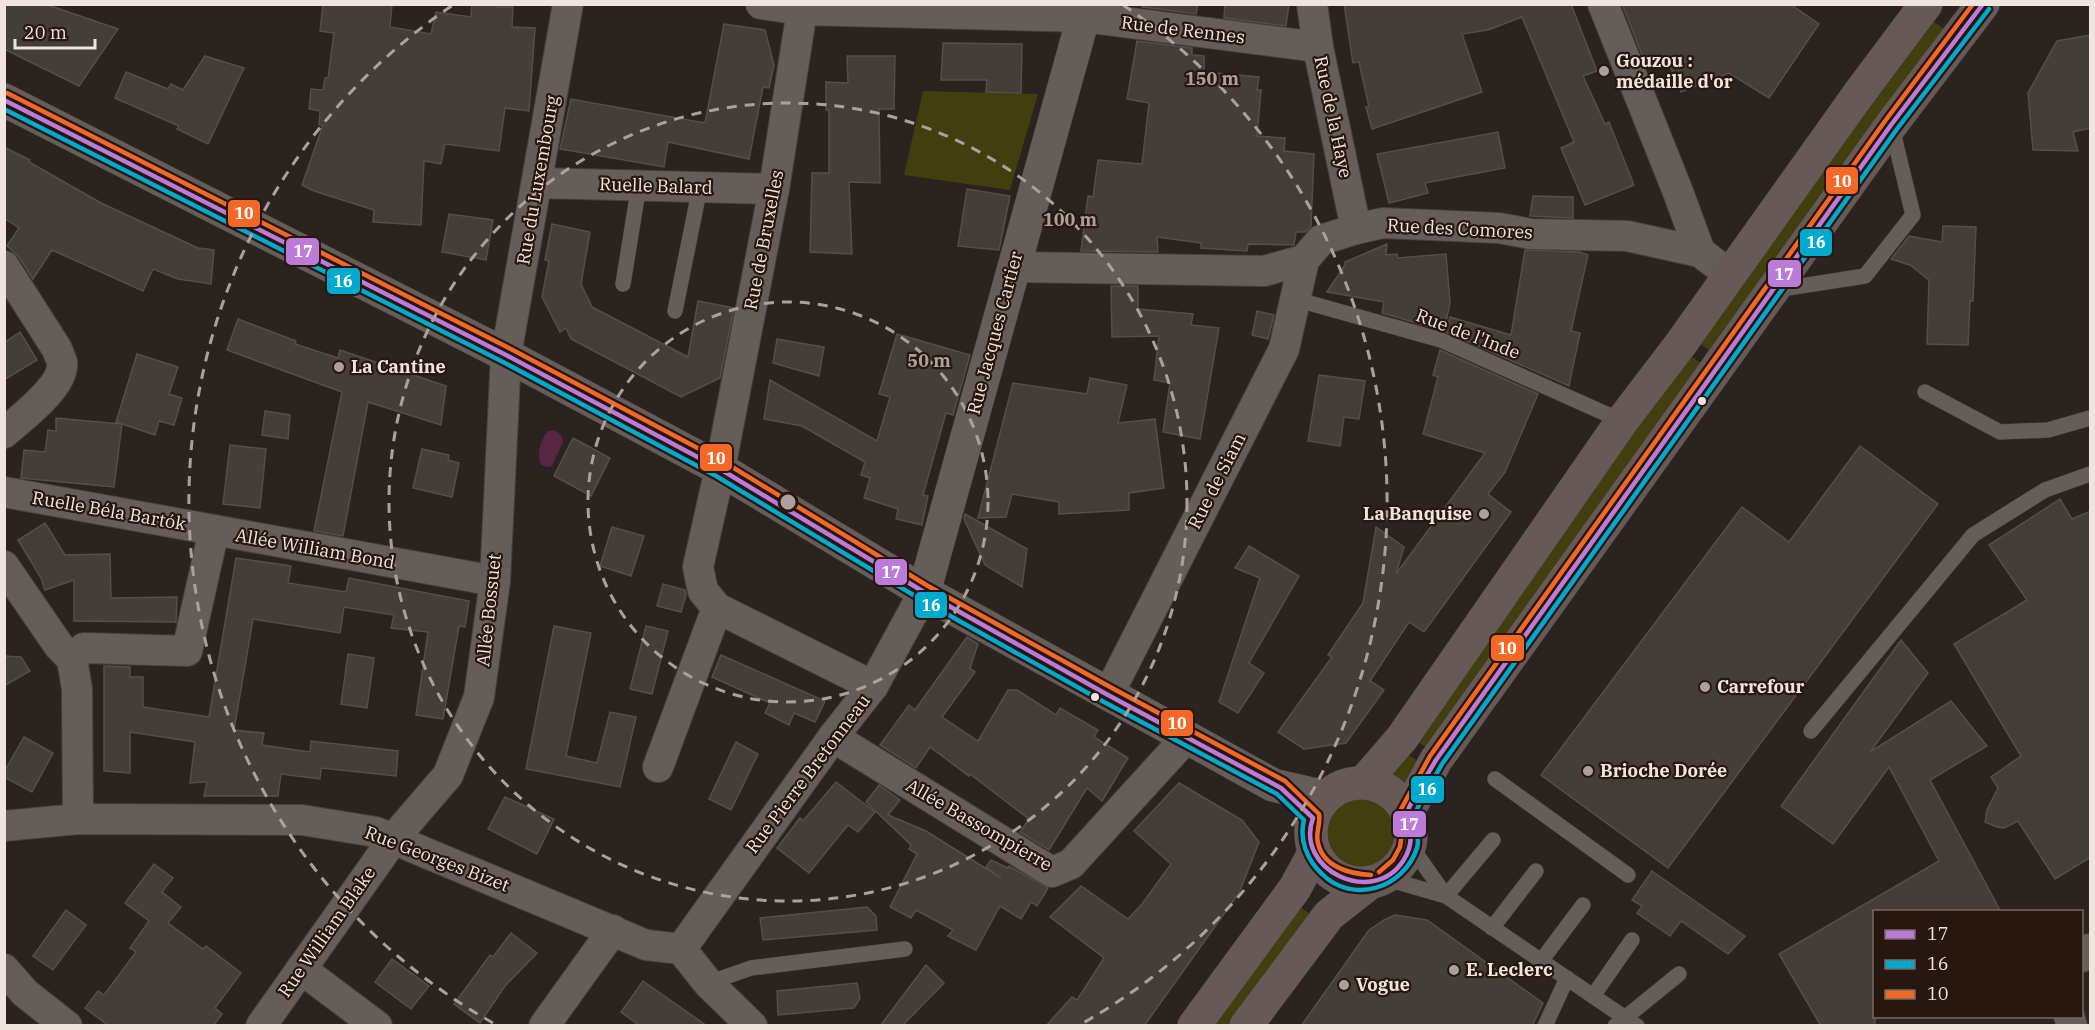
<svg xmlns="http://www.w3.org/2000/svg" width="2095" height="1030" viewBox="0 0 2095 1030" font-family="'IBM Plex Serif',serif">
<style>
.green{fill:#413f0e}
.water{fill:#562642}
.building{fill:#443e38;stroke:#544e49;stroke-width:1.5}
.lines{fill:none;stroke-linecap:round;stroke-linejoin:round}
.lane-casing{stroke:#47403c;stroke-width:16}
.street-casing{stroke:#47403c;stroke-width:32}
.secondary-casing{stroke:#47403c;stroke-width:34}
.primary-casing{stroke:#47403c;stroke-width:34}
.lane{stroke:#645d59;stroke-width:15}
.street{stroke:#645d59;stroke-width:30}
.secondary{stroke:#645d59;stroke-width:33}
.primary{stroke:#675957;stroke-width:33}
.bus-1-casing{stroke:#27170f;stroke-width:9}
.bus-2-casing{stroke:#27170f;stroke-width:9}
.bus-3-casing{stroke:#27170f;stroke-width:9}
.bus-1{stroke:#bd7bd9;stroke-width:4.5}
.bus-2{stroke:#00a9ce;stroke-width:4.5}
.bus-3{stroke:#f36827;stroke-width:4.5}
.ring{fill:none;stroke:#aba09c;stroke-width:3;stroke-dasharray:10 8}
.poi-dot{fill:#aba09c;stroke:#27170f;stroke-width:2}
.bus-dot{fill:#f0e4df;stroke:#27170f;stroke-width:2}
.labels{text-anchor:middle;stroke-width:4.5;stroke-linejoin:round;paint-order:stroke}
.street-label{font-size:18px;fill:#f0e4df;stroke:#27170f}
.poi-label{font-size:18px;font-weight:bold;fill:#f0e4df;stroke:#27170f;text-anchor:start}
.centre{fill:#aba09c;stroke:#27170f;stroke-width:3}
.ring-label{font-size:18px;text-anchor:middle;font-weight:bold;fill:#aba09c;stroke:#27170f;stroke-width:4.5;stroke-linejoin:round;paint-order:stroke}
.line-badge{stroke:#27170f;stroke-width:2}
.badge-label{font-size:16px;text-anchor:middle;font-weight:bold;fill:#fff}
</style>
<rect width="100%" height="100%" fill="#2b231f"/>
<!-- green -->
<g class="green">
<path d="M1928,18L1950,33L1718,356L1696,341Z"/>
<path d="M923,91L1038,94L1010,190L904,175Z"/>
<path d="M1687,353L1707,368L1432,752L1411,737Z"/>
<path d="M1401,750L1422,764L1408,786L1386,772Z"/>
<circle cx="1360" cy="833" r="34"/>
<path d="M1293,902L1313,916L1234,1025L1205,1026Z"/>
</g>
<!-- water -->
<path class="water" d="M555,430L562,436L563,442L552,466L547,467L541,465C536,453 540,441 548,431Z"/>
<!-- building -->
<g class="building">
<path d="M4,4H45L118,29L79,86L4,49Z"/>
<path d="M323,4H392L390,27L431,34L436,12L471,17L472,4H498V7H513L512,27L535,28L529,111L505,108L499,151L445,144L441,164L424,161L421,225L373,222L374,210L314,191L302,185L323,125H319L320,111L309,109L311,89L323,90L325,78H328L334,33L320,31Z"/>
<path d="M1142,4H1198L1196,14L1142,7Z"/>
<path d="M1225,4H1289L1286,26L1224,18Z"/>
<path d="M1344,4H1571L1597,71L1583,76L1605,124L1609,122L1634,185L1585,205L1561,148L1574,142L1522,17L1488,30L1462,34L1482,92L1372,129L1366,107H1369L1359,62L1353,63Z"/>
<path d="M1622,4H1790L1819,24L1769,98L1729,73L1681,92L1666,57L1646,65Z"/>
<path d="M724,24L765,30L774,65L769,88L763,87L749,159L668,142L664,167L560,149L571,99L705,123Z"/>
<path d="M2091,35V128L2073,132L2078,151L2033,150L2028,93L2057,41Z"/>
<path d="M1137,41L1192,48V55L1204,56V72L1259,77L1257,90H1261L1257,136L1285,138L1284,151L1314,154L1311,227L1305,232H1296L1294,245L1248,244L1247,251L1201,248V243L1157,237L1158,252L1081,251L1088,196L1093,197L1098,160L1142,164L1149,103L1127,99Z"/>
<path d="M943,43L1022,44L1021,93L986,92L987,80H941Z"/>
<path d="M205,56L244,68L208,144L177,129L179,126L115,98L126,72L168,89L171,84L183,90Z"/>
<path d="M847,56H895L894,109H879L880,183L849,182L852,254L810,252L812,173H829V110H826V82L848,83Z"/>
<path d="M1498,132L1505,168L1425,183L1428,193L1389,203L1377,154Z"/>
<path d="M4,147L30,160L29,162L101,203L198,248L214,250L211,284L178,279L153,269L143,291L52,250L33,279L19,257L7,246L19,228L4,218Z"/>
<path d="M967,189L1010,196L999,250L958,246Z"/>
<path d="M1533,196L1573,197V218L1530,216Z"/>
<path d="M449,214L493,220L486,260L442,252Z"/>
<path d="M552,224L590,232L581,284L592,307L688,357L698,301L734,308L720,378L681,397L571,339L566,328L560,332L542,297L549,261L545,260Z"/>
<path d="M1943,226L1976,227L1973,301H1970L1968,345L1927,344L1929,280L1910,265L1891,259L1909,236L1942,242Z"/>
<path d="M1387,244L1386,255L1397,254L1398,258L1446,254L1450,303L1444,331L1382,313L1384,302L1327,292L1345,265V262Z"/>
<path d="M1525,250L1580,252L1588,255L1571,331L1580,333L1569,386L1446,332L1450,317L1511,335Z"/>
<path d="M1111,286H1138V309L1193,314L1191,325L1219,328L1200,439L1163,432L1170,383L1154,380L1159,336L1112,337Z"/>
<path d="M1257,311L1274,315L1268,339L1252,335Z"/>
<path d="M238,319L296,341L295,344L338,358L340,350L446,386L441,425L368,402L343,536L314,531L342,392L227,350Z"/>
<path d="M20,332L37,360L4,380V343Z"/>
<path d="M897,334L970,355L953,415L946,413L923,495L928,496L922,525L896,519L898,509L864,498L870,478L861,475L865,462L802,426L764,419L770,380L877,441L890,397L879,394Z"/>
<path d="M777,339L824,347L819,376L773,363Z"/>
<path d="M1440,350L1538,394L1505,472L1488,494L1511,512L1424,632L1409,622L1370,681L1384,690L1346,743L1304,749L1278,732L1332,657L1328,655L1363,603L1376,527L1404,547L1396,574L1485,453L1423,434L1438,377L1433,375Z"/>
<path d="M137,354L178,367L169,394L182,398L174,425L159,421L155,435L122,424L114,487L21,478L24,450L45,452L48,430L56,431V418L121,424L116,422Z"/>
<path d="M1319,375L1365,381L1359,419L1344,417L1340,446L1308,441Z"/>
<path d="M1090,378L1127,385L1118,423L1155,419L1164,488L1129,493V510L1059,514V502L1012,494L1006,517L978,518L1013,383L1087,394Z"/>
<path d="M265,411L290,415L288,439L262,435Z"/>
<path d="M573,438L610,458L591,496L554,476Z"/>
<path d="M230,445L266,449L260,508L223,504Z"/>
<path d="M1860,446L1938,504L1668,868L1541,775L1742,507L1789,542Z"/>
<path d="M422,449L449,455L448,460L459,463L452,497L413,488Z"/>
<path d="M2060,499L2072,519L2091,511V857L2055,879L2018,821L2004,828L1997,827L1985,822L1987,810L1998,788L1991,777L2021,756L1954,644L2027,600L1989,545Z"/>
<path d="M965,514L1027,549L1022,587L985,565L964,519Z"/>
<path d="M45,523L65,555L110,554L111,598L177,597L176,622L74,621V580L45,590L41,578L18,540Z"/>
<path d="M612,527L644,536L631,576L600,566Z"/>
<path d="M1249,546L1299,576L1249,663L1264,673L1238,713L1219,702L1260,578L1235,568Z"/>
<path d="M236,558L291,566L288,583L346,592L349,578L469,601L465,627L459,626L443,719L416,715L428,632L391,628L394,615L344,607L340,633L253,619L234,730L264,733L262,745L310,752L311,741L398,751L396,776L321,768L320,779L281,774L278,796H204L207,782L190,783L195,742L130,732V773L104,771V666L130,667V677H143V707L209,717Z"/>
<path d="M663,584L685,590L686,595L681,612L657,606Z"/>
<path d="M554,626L591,633L566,756L597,763L610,712L636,717L620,787L526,769Z"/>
<path d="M646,626L668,631L652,694L630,689Z"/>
<path d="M967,637L978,644L970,668L975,672L942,717L978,741L1008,690H1017L1056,715L1060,708L1098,730L1094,737L1128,758L1102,801L1087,788L1049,850L1020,832L1029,819L970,774L969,776L930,747L916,768L880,745L909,705L915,710Z"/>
<path d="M1901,640L1928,673L1870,752L1951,701L1987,746L1930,780L2001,912H1875V1026H1821L1779,954L1939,861L1889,767L1833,844L1781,806Z"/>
<path d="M348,654L374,658L367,708L341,704Z"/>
<path d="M721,655L825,701L815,722L794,713L789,725L765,713L770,703L712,677Z"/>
<path d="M4,656L21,657L30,671L4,686Z"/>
<path d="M24,737L53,753L32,792L4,777V772Z"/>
<path d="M736,742L758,754L731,810L709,799Z"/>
<path d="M836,782L875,812L858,832L848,825L809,873L777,848L800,818L803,821Z"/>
<path d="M1179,783L1242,820L1259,842L1239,893L1144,1026H1046L1072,997L1077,1000L1104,958L1050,917L1081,886L1128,919L1142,904L1171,864L1134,831Z"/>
<path d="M879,785L900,800L888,815L926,831L1001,878L986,867L991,860L1008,868L1009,866L1048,888L1037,906L1031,902L1021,919L1000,906L976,950L948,936L953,930L916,910L911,918L890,907L917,854L909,849L911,845L866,802Z"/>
<path d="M505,797L554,819L537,854L488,829Z"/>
<path d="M154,864L173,878L162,892L181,907L168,923L203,949L206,946L241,973L215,1008L222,1014L213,1026H109L85,1008L98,991L104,995L136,952L130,948L149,921L125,903Z"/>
<path d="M1652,871L1745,936L1728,954L1681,921L1670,936L1637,913L1642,906L1632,900Z"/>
<path d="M867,907L876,916L877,930L763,940L760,918Z"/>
<path d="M66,910L86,925L53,970L33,956Z"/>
<path d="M1395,915L1427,920L1543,1003L1532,1026H1301L1369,930L1384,920Z"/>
<path d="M511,933L537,953L505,986L480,1023L454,1004L490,955L493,957Z"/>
<path d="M392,959L429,986L411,1009L375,982Z"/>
<path d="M926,965L944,983L902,1026H880Z"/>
<path d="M643,981L707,1026H640L621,1012Z"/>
<path d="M857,983L860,998L854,1008L778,1015L777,991Z"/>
</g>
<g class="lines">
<defs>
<g id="lane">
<path d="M623,284L639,185"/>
<path d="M1775,290L1865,276L1913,215L1892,128"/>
<path d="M1295,299L1441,340L1622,421"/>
<path d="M675,311L700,187"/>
<path d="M1925,392L2000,432L2048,430L2090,418"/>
<path d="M1811,731L1973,535L2045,490L2090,474"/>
<path d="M1495,779L1628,875"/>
<path d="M1410,845L1446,896"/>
<path d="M1384,878L1446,896L1637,1026"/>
<path d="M1446,896L1493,840"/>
<path d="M1492,928L1536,871"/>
<path d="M1541,961L1583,905"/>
<path d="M708,983L751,968L905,949"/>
<path d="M1593,996L1632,940"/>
<path d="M1545,1026L1567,978"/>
<path d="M1615,1026L1679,974"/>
</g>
<g id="street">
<path d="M761,4L802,10L1084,17L1318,47"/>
<path d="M1312,4L1318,47L1356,229"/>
<path d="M1603,4L1678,192L1700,252"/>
<path d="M802,10L774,189L720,469L698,567L703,591L717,608L873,686"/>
<path d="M538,183L774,189"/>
<path d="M4,266L57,349C58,353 61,358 62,362C65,386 21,418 4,433"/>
<path d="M1013,267L1264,271L1304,260L1321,240L1356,229L1383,223L1499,228L1531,234L1627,236L1700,252L1729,274"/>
<path d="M4,492L214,530"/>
<path d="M4,566L59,646L72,659"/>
<path d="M1108,695L1284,349L1304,260"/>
<path d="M833,737L1052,872L1071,864L1187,737"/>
<path d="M658,767L717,608"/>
<path d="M78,819L77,689L72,659L84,648L187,651L214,530L495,581"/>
<path d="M4,826L78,819L302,820L376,832L646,945L681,949L708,983L752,1026"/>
<path d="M681,949L833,737L873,686L924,592"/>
<path d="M2082,957L2090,949"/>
<path d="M4,969L25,993L67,1026"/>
<path d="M301,969L377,1026"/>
<path d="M2069,1016L2072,1026"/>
<path d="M261,1026L394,838L448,775L479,697L495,581L506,355L568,4"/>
<path d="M544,1026L613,930"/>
</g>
<g id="secondary">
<path d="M4,100L506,355L720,469L924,592L1273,785L1325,797"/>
<path d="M924,592L1087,4"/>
</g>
<g id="primary">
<path d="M1364,782L1402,738L1622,421L1680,345L1858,95L1926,4"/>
<circle cx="1361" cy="833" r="50"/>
<path d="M1407,813L1436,760L1891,125L1983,4"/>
<path d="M1194,1026L1295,888L1314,853"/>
<path d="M1246,1026L1329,915L1371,882"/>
</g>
</defs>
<!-- lane casing -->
<use href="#lane" class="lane-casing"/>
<!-- street casing -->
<use href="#street" class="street-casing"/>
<!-- secondary casing -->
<use href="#secondary" class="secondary-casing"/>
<!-- primary casing -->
<use href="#primary" class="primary-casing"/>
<!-- lane -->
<use href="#lane" class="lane"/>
<!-- street -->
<use href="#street" class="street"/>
<!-- secondary -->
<use href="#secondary" class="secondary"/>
<!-- primary -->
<use href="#primary" class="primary"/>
<defs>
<path id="bus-1" d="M4,100L506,355L720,469L924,592L1108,695L1281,788L1313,818C1294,870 1373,907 1403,861C1410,851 1412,838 1410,826C1409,822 1407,816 1407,813C1409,804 1430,770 1436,760L1891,125L1983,4"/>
<path id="bus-2" d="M4,109L503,362L716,476L920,599L1104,702L1277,794L1304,820C1299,840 1307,860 1322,874C1353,905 1404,888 1417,848C1421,836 1412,823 1416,812C1422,796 1434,779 1442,764L1897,129L1989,9"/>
<g id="bus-3">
<path d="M7,93L509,348L724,462L928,586L1112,688L1285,781L1319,814C1321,824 1315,833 1318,843C1323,867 1350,874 1371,875"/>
<path d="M1379,872L1393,860L1400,847L1402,833L1400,811L1430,756L1885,121L1973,4"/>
</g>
</defs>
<!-- bus-1 casing -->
<use href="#bus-1" class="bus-1-casing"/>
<!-- bus-2 casing -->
<use href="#bus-2" class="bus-2-casing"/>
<!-- bus-3 casing -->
<use href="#bus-3" class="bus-3-casing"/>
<!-- bus-1 -->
<use href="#bus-1" class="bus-1"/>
<!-- bus-2 -->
<use href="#bus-2" class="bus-2"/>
<!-- bus-3 -->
<use href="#bus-3" class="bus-3"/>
</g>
<!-- distance rings -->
<g class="ring">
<circle cx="788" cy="502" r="200"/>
<circle cx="788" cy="502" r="399"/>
<path d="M493 1023A599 599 0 0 1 453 5M1123 5A599 599 0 0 1 1083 1023"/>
</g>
<!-- markers -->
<g class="poi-dot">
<circle cx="1604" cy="71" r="6"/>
<circle cx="339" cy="367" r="6"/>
<circle cx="1484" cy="514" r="6"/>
<circle cx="1705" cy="687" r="6"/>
<circle cx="1588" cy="771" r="6"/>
<circle cx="1454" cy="970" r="6"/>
<circle cx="1344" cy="985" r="6"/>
</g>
<g class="bus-dot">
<circle cx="1702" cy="401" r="5"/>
<circle cx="1095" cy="697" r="5"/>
</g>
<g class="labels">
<!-- street labels -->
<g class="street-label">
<text transform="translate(1183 30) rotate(7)" y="6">Rue de Rennes</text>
<text transform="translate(1333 117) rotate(78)" y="6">Rue de la Haye</text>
<text transform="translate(538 180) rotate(-80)" y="6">Rue du Luxembourg</text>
<text transform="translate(656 186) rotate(2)" y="6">Ruelle Balard</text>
<text transform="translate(1460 229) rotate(3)" y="6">Rue des Comores</text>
<text transform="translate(764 240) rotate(-79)" y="6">Rue de Bruxelles</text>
<text transform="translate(995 333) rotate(-75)" y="6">Rue Jacques Cartier</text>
<text transform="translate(1468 334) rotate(21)" y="6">Rue de l'Inde</text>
<text transform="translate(1217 481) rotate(-63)" y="6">Rue de Siam</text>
<text transform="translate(109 511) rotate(10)" y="6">Ruelle Béla Bartók</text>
<text transform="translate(315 549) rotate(10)" y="6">Allée William Bond</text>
<text transform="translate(489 610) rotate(-84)" y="6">Allée Bossuet</text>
<text transform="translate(808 774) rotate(-53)" y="6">Rue Pierre Bretonneau</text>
<text transform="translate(979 825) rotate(30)" y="6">Allée Bassompierre</text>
<text transform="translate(437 859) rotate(21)" y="6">Rue Georges Bizet</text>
<text transform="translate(327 932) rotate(-55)" y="6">Rue William Blake</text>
</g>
<!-- poi labels -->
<g class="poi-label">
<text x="1616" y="67">Gouzou :<tspan x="1616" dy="21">médaille d'or</tspan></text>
<text x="351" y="373">La Cantine</text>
<text x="1472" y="520" text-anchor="end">La Banquise</text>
<text x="1717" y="693">Carrefour</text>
<text x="1600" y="777">Brioche Dorée</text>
<text x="1466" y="976">E. Leclerc</text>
<text x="1356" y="991">Vogue</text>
</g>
</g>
<circle cx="788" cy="502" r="9" class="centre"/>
<g class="ring-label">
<text x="1212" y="85">150 m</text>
<text x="1070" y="226">100 m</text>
<text x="929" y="367">50 m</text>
</g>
<g class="line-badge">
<rect x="1825" y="166" width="34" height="29" rx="6" fill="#f36827"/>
<rect x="227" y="199" width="34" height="29" rx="6" fill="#f36827"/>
<rect x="1799" y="228" width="34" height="29" rx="6" fill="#00a9ce"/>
<rect x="285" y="237" width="35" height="29" rx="6" fill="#bd7bd9"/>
<rect x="1767" y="259" width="35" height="29" rx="6" fill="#bd7bd9"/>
<rect x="326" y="267" width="35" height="28" rx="6" fill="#00a9ce"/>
<rect x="699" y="443" width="34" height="29" rx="6" fill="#f36827"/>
<rect x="874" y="558" width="34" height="28" rx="6" fill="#bd7bd9"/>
<rect x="914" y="591" width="34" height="28" rx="6" fill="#00a9ce"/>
<rect x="1490" y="634" width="35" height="28" rx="6" fill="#f36827"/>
<rect x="1160" y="709" width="34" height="28" rx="6" fill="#f36827"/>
<rect x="1410" y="775" width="35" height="29" rx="6" fill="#00a9ce"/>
<rect x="1392" y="810" width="35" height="28" rx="6" fill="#bd7bd9"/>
</g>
<g class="badge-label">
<text x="1842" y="187">10</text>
<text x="244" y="219">10</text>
<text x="1816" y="248">16</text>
<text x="303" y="257">17</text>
<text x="1784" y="280">17</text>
<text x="343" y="287">16</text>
<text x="716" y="464">10</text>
<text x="891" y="578">17</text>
<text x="931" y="611">16</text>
<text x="1507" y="654">10</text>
<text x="1177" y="729">10</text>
<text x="1427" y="795">16</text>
<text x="1409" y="830">17</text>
</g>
<!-- border -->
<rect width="2095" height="1030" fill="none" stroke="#f0e4df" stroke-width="12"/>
<!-- legend -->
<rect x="1873" y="910" width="210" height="108" fill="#27170f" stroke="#776962" stroke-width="1.5"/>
<rect x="1885" y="930" width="30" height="9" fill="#bd7bd9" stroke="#776962" stroke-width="1.5"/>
<text x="1927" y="940" font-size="18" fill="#f0e4df">17</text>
<rect x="1885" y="960" width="30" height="9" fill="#00a9ce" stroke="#776962" stroke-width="1.5"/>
<text x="1927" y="970" font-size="18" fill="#f0e4df">16</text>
<rect x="1885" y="990" width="30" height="9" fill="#f36827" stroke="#776962" stroke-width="1.5"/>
<text x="1927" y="1000" font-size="18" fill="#f0e4df">10</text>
<!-- scale -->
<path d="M15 39v9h80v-9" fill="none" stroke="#f0e4df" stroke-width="3"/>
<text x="24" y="39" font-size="18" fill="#f0e4df" stroke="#27170f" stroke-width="4.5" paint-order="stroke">20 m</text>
</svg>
